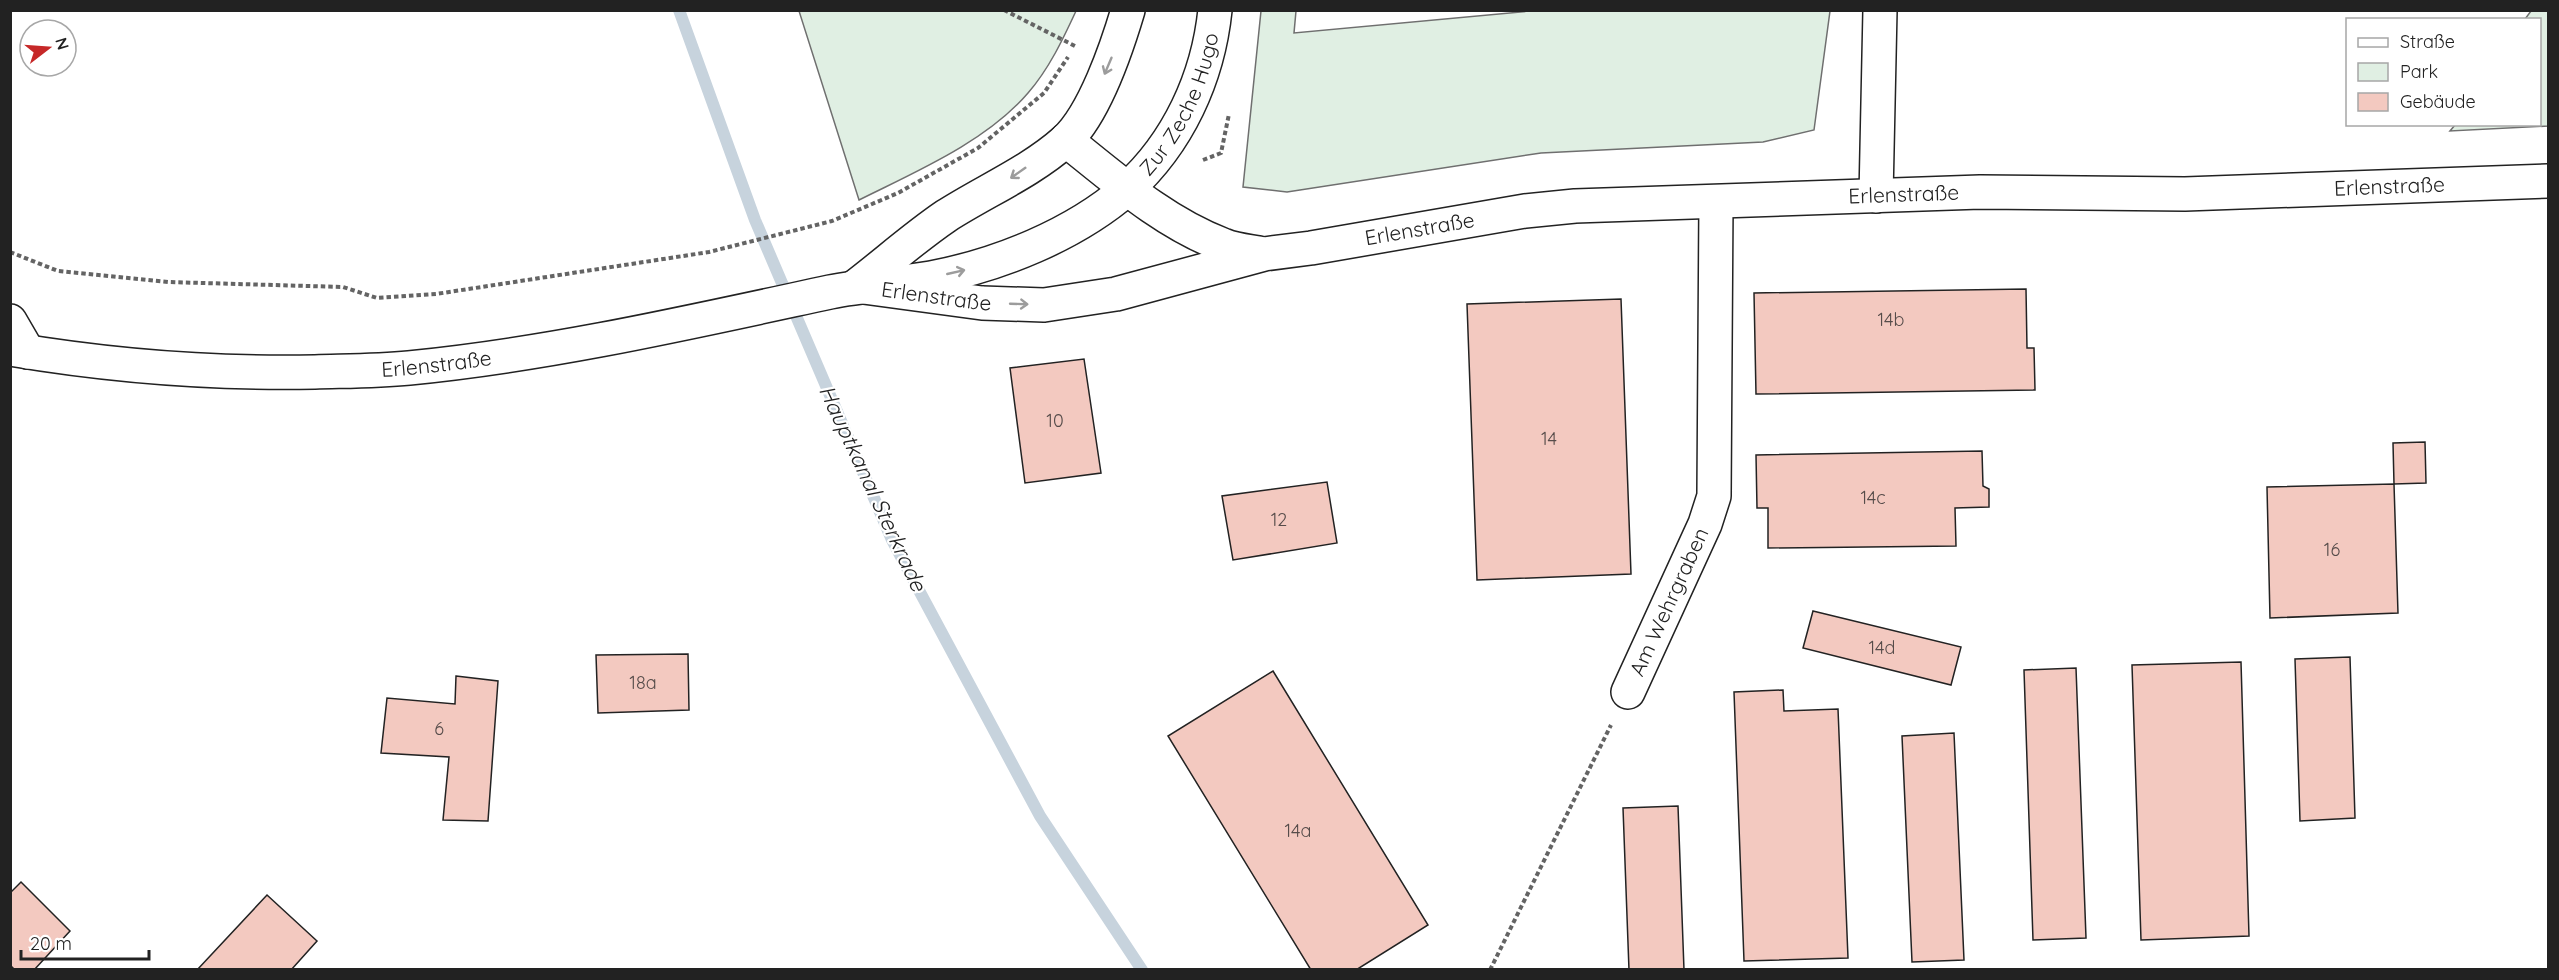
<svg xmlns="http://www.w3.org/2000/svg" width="2559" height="980" viewBox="0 0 2559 980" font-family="Quicksand,sans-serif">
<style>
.green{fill:#e0efe3;stroke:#6f6f6f;stroke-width:1.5}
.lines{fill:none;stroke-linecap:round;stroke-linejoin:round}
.stream{stroke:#c7d3dd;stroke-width:12}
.building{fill:#f3c9c0;stroke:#222;stroke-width:1.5}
.street-casing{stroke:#222;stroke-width:36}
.secondary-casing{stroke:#222;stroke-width:36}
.highway-casing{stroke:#222;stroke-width:36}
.path{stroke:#646464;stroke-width:4;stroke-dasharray:4.5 3;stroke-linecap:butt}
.street{stroke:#fff;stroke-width:33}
.secondary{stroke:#fff;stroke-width:33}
.highway{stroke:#fff;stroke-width:33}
.oneway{stroke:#9c9c9c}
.labels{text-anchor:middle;stroke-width:4.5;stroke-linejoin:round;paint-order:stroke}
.number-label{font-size:18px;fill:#564c4a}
.street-label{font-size:21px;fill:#222;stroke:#fff}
.water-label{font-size:22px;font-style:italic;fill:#222;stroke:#fff}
</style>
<rect width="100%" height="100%" fill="#fff"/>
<!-- green -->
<g class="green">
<path d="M1541,10L1830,11L1814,130L1763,142L1541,153L1287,192L1243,187L1261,11H1296L1294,33Z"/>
<path d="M799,11V10L1076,11C1063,39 1049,69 1028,93C986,142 915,172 859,200Z"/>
<path d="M2531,11H2548V126L2450,131L2455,125L2540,124V20L2525,19Z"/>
</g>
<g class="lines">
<!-- stream -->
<path class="stream" d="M679,10L755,220L892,540L1040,816L1142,970"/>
</g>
<!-- building -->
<g class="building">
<path d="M2026,289L2027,348H2034L2035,390L1756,394L1754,293Z"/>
<path d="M1621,299L1631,574L1477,580L1467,304Z"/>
<path d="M1084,359L1101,473L1025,483L1010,368Z"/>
<path d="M2425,442L2426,483L2394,484L2393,443Z"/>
<path d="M1982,451L1983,486L1989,489V507L1955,508L1956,546L1768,548V508H1757L1756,455Z"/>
<path d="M1327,482L1337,543L1233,560L1222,496Z"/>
<path d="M2394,484L2398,613L2270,618L2267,487Z"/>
<path d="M1813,611L1961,647L1951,685L1803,648Z"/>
<path d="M688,654L689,710L598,713L596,655Z"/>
<path d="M2350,657L2355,818L2300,821L2295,659Z"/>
<path d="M2241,662L2249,936L2141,940L2132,665Z"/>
<path d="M2076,668L2086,938L2033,940L2024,670Z"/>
<path d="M1273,671L1428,925L1356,970H1311L1168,736Z"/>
<path d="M456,676L498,681L488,821L443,820L449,757L381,753L387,698L455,704Z"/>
<path d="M1783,690L1784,711L1838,709L1848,958L1744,961L1734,692Z"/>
<path d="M1954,733L1964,960L1912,962L1902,736Z"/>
<path d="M1678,806L1684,970H1629L1623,808Z"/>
<path d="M21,882L70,931L34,970H15L10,965V893Z"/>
<path d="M267,895L317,941L291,970H197Z"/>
</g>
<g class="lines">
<defs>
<g id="street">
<path d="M1876,196L1880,10"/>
<path id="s1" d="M1628,692L1705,524L1714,496L1716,202"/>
</g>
<g id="secondary">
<path d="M1066,140C1115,179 1164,223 1223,245C1234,250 1247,251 1259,253"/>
<path id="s2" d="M856,286L982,303L1044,305L1116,294L1264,254L1311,248L1525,211L1575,206L1980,192L2185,194L2548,181"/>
<path d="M856,286C886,263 915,237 946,216C985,191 1030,172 1065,141C1094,115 1117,47 1128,10"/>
<path id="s3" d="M10,349C111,366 213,374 315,372C346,371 378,371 409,368C551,354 691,322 830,292C863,285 897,284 931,278C999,265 1074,235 1127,189C1178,143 1208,78 1215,10"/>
</g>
<path id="highway" d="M10,321L28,352"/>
</defs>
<!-- street casing -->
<use href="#street" class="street-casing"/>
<!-- secondary casing -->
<use href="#secondary" class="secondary-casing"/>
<!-- highway casing -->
<use href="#highway" class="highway-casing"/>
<!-- path -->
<g class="path">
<path d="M1004,10L1075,46"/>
<path d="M1203,160L1221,153L1229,114"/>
<path d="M10,252L58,271L168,282L343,287L377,298L436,294L709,252L832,221L898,193L978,148L1044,93L1068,57"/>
<path d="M1490,970L1611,725"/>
</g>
<!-- street -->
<use href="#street" class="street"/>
<!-- secondary -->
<use href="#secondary" class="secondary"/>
<!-- highway -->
<use href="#highway" class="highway"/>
</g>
<!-- one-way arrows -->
<defs><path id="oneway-shaft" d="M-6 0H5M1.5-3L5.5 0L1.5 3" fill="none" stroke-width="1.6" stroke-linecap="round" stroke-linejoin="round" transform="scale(1.5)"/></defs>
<g class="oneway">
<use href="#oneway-shaft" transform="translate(1108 66) rotate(113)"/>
<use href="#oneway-shaft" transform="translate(1018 173) rotate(145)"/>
<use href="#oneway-shaft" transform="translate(956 272) rotate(-13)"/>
<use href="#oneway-shaft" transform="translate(1019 304) rotate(2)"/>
</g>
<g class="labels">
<!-- number labels -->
<g class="number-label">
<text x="1891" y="326">14b</text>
<text x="1055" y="427">10</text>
<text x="1549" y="445">14</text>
<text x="1873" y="504">14c</text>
<text x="1279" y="526">12</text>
<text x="2332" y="556">16</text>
<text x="1882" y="654">14d</text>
<text x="643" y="689">18a</text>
<text x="439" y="735">6</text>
<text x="1298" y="837">14a</text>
</g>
<!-- street labels -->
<g class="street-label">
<text dy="7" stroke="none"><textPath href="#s3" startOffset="1250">Zur Zeche Hugo</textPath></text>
<text dy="7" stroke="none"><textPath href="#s2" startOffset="1545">Erlenstraße</textPath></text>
<text dy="7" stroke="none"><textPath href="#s2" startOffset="1059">Erlenstraße</textPath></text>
<text dy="7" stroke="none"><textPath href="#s2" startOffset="573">Erlenstraße</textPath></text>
<text dy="7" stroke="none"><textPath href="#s2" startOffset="81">Erlenstraße</textPath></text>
<text dy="7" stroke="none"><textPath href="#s3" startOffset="428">Erlenstraße</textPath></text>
<text dy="7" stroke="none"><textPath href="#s1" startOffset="99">Am Wehrgraben</textPath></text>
</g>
<!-- water labels -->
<g class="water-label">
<text transform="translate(873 488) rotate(65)" y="8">Hauptkanal Sterkrade</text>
</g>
</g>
<!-- border -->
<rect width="2559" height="980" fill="none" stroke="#222222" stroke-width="24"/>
<!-- legend -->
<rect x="2346" y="18" width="195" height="108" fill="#ffffff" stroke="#a7a7a7" stroke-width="1.5"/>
<rect x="2358" y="38" width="30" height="9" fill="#ffffff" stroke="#a7a7a7" stroke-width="1.5"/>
<text x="2400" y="48" font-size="18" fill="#222222">Straße</text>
<rect x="2358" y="63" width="30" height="18" fill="#e0efe3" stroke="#a7a7a7" stroke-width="1.5"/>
<text x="2400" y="78" font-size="18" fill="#222222">Park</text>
<rect x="2358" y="93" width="30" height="18" fill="#f3c9c0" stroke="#a7a7a7" stroke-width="1.5"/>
<text x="2400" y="108" font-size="18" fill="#222222">Gebäude</text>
<!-- north arrow -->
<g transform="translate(48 48) rotate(73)"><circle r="28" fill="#ffffff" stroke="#a7a7a7" stroke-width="1.5"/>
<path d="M0-4.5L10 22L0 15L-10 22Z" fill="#c62828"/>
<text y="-9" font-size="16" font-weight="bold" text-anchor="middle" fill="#222222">N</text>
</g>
<!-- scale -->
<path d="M21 950v9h128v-9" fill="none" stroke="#222222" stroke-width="3"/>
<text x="30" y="950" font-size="18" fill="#222222" stroke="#ffffff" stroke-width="4.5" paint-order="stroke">20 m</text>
</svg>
